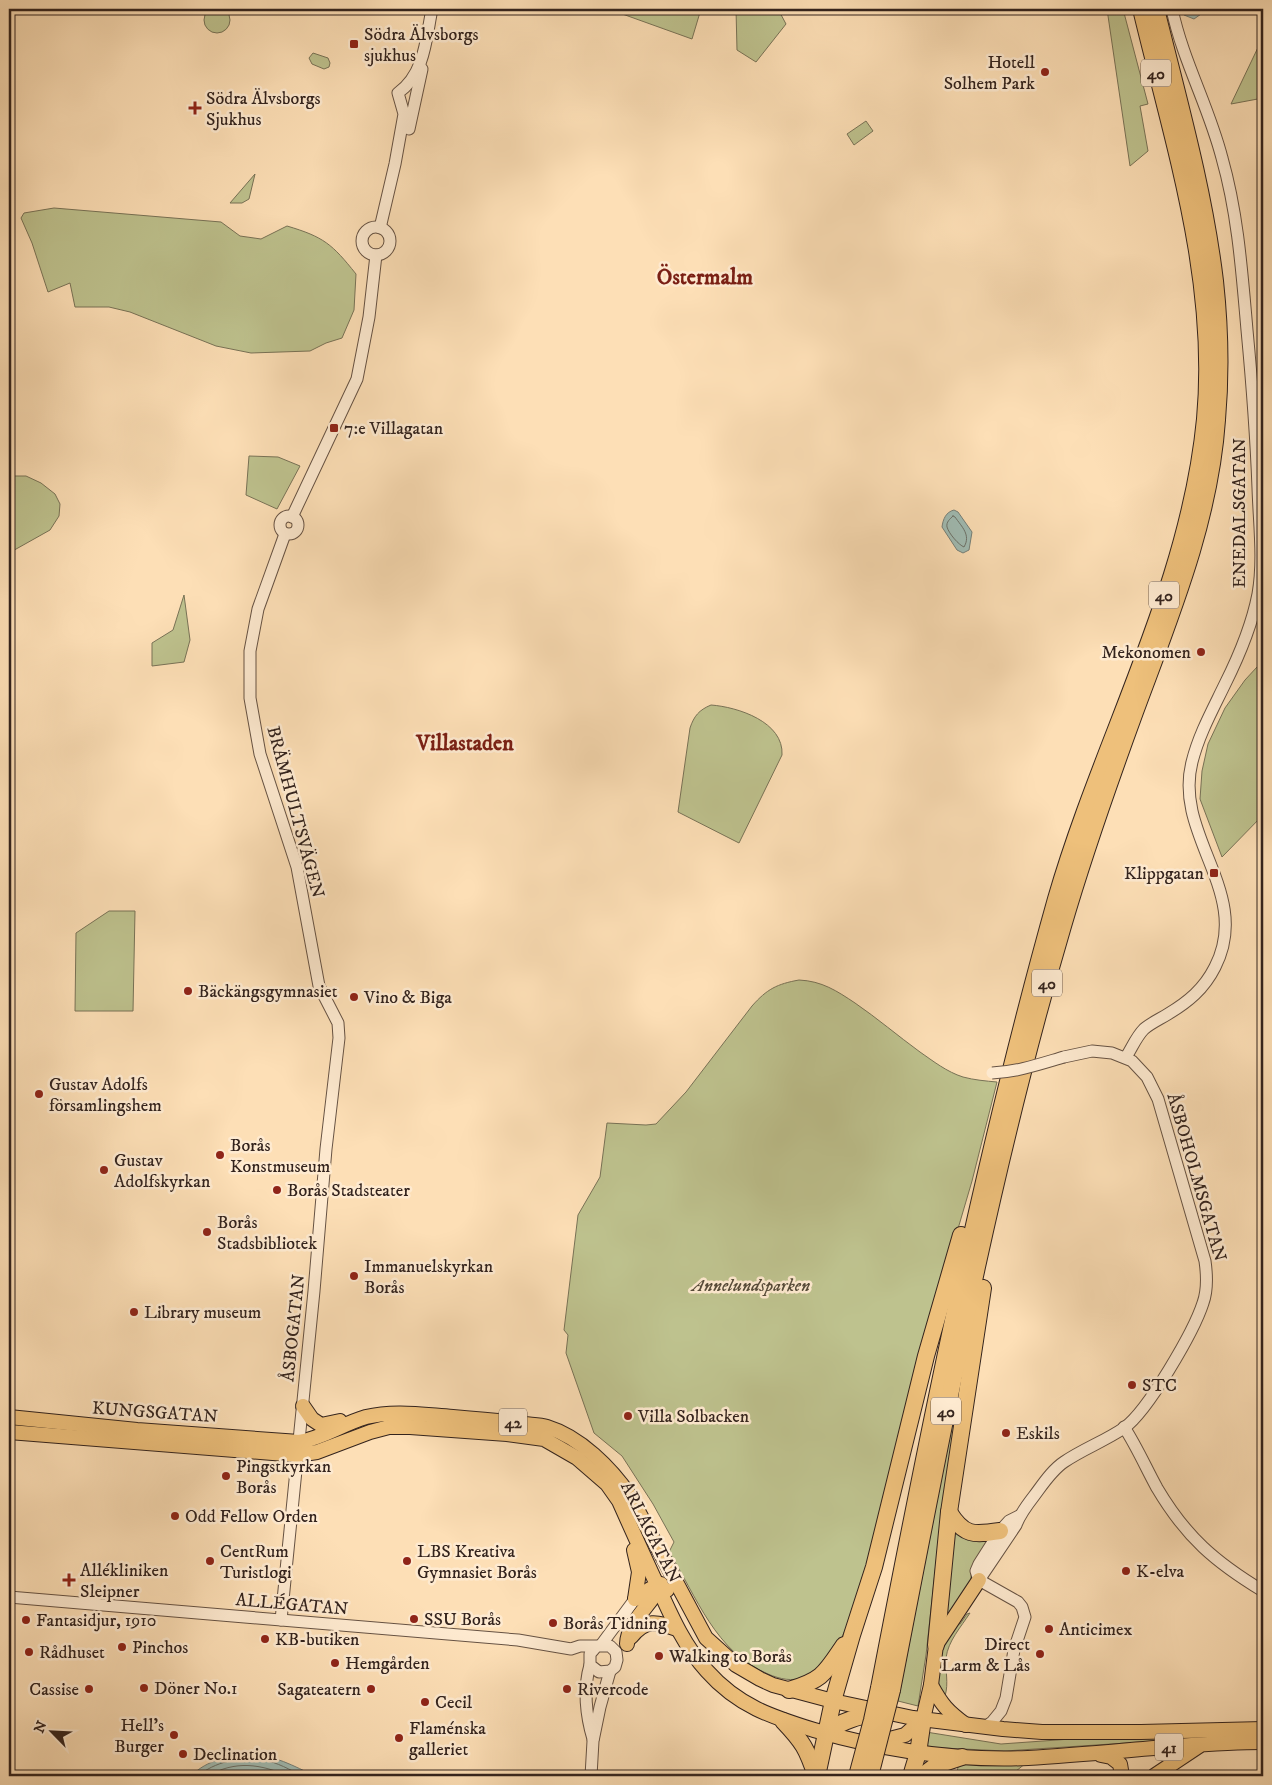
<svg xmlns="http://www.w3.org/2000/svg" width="1272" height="1785" viewBox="0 0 1272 1785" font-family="'IM FELL DW Pica',serif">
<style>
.green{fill:#bec28e;stroke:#787256}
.water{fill:#a0bcb4;stroke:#747f78}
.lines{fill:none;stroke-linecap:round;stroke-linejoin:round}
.shore{stroke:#6a7068;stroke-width:1}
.tertiary-casing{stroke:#665243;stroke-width:13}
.primary-casing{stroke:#33231d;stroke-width:16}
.motorway-casing{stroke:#33231d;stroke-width:18}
.tertiary{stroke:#feead0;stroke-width:11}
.primary{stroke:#eec07b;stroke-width:14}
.motorway{stroke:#eec07b;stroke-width:16}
.tertiary-bridge-casing{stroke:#665243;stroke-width:13;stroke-linecap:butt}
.motorway-bridge-casing{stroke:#33231d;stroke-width:18;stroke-linecap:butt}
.tertiary-bridge{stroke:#feead0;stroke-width:11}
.motorway-bridge{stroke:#eec07b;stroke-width:16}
.poi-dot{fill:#8f2418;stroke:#feead0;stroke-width:2}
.labels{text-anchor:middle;stroke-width:5;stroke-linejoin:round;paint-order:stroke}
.shield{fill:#feead0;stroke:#705f53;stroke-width:1}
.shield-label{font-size:16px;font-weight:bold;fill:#33231d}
.poi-label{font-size:18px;fill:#33231d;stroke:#feead0;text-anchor:start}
.street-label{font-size:18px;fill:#33231d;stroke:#feead0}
.park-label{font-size:18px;font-style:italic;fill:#564b39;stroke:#feead0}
.district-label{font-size:22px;font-weight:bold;fill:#7a1f14;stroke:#feead0}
</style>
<rect width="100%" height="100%" fill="#fddfb6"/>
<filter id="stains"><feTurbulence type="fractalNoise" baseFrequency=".004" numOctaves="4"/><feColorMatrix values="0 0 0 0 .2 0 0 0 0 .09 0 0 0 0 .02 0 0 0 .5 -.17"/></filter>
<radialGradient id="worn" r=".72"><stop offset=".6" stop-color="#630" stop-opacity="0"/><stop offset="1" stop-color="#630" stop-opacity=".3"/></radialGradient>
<!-- green -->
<g class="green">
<circle cx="217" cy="20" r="13"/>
<path d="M616,9H701L692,39L614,11Z"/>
<path d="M736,9H778L786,24L756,62L737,50Z"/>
<path d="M1107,9H1123L1148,104L1140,106L1148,151L1130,166Z"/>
<path d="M1263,37V98L1231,104Z"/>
<path d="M313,53L328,58L330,63L329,67L324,69L312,64L309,58Z"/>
<path d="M866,121L873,131L854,145L847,134Z"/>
<path d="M255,174L249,199L242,203H230Z"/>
<path d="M54,208L221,222L240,236L261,239L287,226C324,237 332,244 356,274L354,310L342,338L326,343L310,351L251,353L216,346L130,312L109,307H75L70,283L48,292L32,243L21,218L24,213Z"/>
<path d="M249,456L278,457L300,466L277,509L246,495Z"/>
<path d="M13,476H26L41,483L55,494L60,504L59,516L50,530L9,553V477Z"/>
<path d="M184,595L190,640L184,662L152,666V643L173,630Z"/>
<path d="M1263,665V815L1222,857L1200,799L1202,771L1208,744L1225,708L1245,680L1257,667Z"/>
<path d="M711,705C738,707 784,722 782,755L739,843L678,812L690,728C694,716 699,710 711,705Z"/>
<path d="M109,911H135L133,1011H75L76,933Z"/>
<path d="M799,980C822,981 837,991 855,1003C877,1018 898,1036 920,1052C933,1061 947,1072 963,1077C974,1080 986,1081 997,1082L972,1181L940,1290L858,1598C850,1617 838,1652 825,1667C821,1672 811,1674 805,1677C792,1682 780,1679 768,1674C715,1652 697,1597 669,1552L674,1542L653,1504L622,1456L594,1433L566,1353L568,1335L564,1330L578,1215L600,1177L607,1123L646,1125L656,1124L686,1092L752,1006C767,989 777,984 799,980Z"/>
<path d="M964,1362L942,1508L926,1655L918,1706L898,1701Z"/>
<path d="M955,1530L992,1538L971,1571V1581L948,1621L945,1618Z"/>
<path d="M970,1613C961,1627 948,1641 946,1658C945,1671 949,1683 945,1696L939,1690L938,1682L941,1651L957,1623L960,1624L967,1614Z"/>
<path d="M926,1732L1001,1744L1085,1738L1263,1734L1005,1751L923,1747Z"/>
<path d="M959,1763H1026L1010,1776H956Z"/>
</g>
<!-- water -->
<g class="water">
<path d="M1183,9H1225L1219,13L1204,12L1194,19L1184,15Z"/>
<path d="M954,510L958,512L972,532L969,550L963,553L957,550L942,527C943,519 946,512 954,510Z"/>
<path d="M250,1754C274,1755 294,1766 315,1776H191C208,1759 228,1757 250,1754Z"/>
</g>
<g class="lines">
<!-- shore -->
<g class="shore">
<path d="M953,516L955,517C962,527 971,535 964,547C959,545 949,534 947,527C946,522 950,519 953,516Z"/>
<path d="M198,1776C214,1762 241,1756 263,1760C277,1762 290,1770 303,1776"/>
<path d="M208,1776C235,1760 261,1764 288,1776"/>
</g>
<defs>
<g id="tertiary">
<path d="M409,129L422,69"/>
<circle cx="376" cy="241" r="14"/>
<path d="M380,228L395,164L404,114L398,93C425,74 426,38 432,9"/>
<circle cx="289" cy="525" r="9"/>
<path d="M292,517L357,379L369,317L376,255"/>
<path d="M1126,1057C1132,1048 1136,1037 1144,1029C1151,1023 1160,1019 1168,1014C1188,1002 1204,989 1215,967C1253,893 1173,836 1192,762C1199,734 1213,709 1225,684C1239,656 1252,625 1258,594C1264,560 1259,522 1258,488C1256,435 1252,383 1247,330C1242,273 1238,214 1222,158C1209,107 1183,61 1172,9"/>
<path d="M1124,1427C1137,1447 1146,1468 1157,1488C1186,1537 1215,1562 1263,1591"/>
<path d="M979,1580L1016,1525C1020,1514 1027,1505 1034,1496C1043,1484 1052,1470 1064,1462C1083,1449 1105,1441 1124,1428C1148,1411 1194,1331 1203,1303C1208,1289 1207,1275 1205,1261L1158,1099L1147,1077L1132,1061L1112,1053L1092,1051L1064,1057"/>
<path d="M979,1580L1018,1602L1022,1607L1025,1617L1014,1650L1006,1698L1001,1711L992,1722L985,1727"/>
<path d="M979,1580L976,1571L979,1564L1000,1531L1009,1521L1019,1516"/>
<path d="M9,1597L518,1640L571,1649L580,1646H610L616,1652L617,1660L615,1667L610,1671L599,1672L590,1665V1654L596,1647"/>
<path d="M281,1620L314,1291L326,1149L339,1038L338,1023L319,986L297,867L260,754L250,698V651L258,609L285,534"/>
<path d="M601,1645L635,1599"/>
<path d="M590,1665C583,1688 586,1716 593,1739"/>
<path d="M591,1776L593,1741L600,1707L610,1671"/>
</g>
<g id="primary">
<path d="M303,1406L312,1419L321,1425L340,1421"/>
<path d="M9,1417L137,1430L299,1442C323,1438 342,1424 366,1417C394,1410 424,1415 453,1417C477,1419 501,1421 524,1424C532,1425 540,1425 547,1427C580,1437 611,1468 630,1496L706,1638L736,1665L760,1679L773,1685L833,1701L913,1718L1003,1729L1042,1732H1141L1263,1729"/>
<path d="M9,1432L297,1455L317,1452L370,1432L389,1427H410L507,1434L544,1439L577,1458L607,1484L619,1501C632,1530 645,1559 659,1589C672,1618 685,1647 707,1671C738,1706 772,1717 814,1730C883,1750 956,1761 1028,1758C1078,1755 1128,1750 1178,1746C1206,1744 1235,1742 1263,1742"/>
<path d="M634,1550L639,1572L635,1599"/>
<path d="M635,1599L650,1589L667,1590"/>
<path d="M631,1637C646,1618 657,1622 677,1629"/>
<path d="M627,1644C628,1620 652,1605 661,1584"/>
<path d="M931,1685C942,1705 947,1711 966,1725"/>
<path d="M874,1743L905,1735L923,1719L931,1685L936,1645L979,1580"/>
<path d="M1101,1755L1111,1757L1120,1764L1122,1776"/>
<path d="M1154,1776L1199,1746"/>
</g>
<g id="motorway">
<path d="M949,1512C964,1536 973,1535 1000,1531"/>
<path d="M936,1645L949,1512L983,1288"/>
<path d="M879,1688C930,1423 983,1159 1056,899C1102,739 1189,587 1205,419C1218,279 1173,143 1141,9"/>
<path d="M789,1690C823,1680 825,1673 844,1645"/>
<path d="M892,1690C942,1434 989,1177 1063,926C1084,854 1109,783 1135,712C1170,617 1210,522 1217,420C1221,374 1220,327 1215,281C1204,189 1178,98 1156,9"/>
<path d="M783,1721C803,1742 807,1749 816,1776"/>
<path d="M826,1733C843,1719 862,1716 882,1712"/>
<path d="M817,1776L833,1701L852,1635L874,1567L926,1356L961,1235"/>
<path d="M911,1776L918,1753L923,1719"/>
<path d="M922,1776L935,1766L962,1757"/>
</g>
</defs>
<!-- tertiary casing -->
<use href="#tertiary" class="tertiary-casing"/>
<!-- primary casing -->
<use href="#primary" class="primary-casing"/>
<!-- motorway casing -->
<use href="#motorway" class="motorway-casing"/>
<!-- tertiary -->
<use href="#tertiary" class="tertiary"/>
<!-- primary -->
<use href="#primary" class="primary"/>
<!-- motorway -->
<use href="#motorway" class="motorway"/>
<defs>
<path id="tertiary-bridge" d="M992,1073C1017,1072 1040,1064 1064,1057"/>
<g id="motorway-bridge">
<path d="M857,1776L872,1720L879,1688"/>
<path d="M870,1776L892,1690"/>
</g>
</defs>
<!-- tertiary-bridge casing -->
<use href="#tertiary-bridge" class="tertiary-bridge-casing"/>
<!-- motorway-bridge casing -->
<use href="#motorway-bridge" class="motorway-bridge-casing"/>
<!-- tertiary-bridge -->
<use href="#tertiary-bridge" class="tertiary-bridge"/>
<!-- motorway-bridge -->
<use href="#motorway-bridge" class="motorway-bridge"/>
</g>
<!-- markers -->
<g class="poi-dot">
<rect x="349" y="39" width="10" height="10" rx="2.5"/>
<circle cx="1045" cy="72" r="5"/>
<path d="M192.5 100.5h5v5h5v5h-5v5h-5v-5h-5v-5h5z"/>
<rect x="329" y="423" width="10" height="10" rx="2.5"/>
<circle cx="1201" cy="652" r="5"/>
<rect x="1209" y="868" width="10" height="10" rx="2.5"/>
<circle cx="188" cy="991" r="5"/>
<circle cx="354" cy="997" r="5"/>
<circle cx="39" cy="1094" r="5"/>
<circle cx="220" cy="1155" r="5"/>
<circle cx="104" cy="1170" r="5"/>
<circle cx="277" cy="1190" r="5"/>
<circle cx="207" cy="1232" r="5"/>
<circle cx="354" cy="1276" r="5"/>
<circle cx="134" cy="1312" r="5"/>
<circle cx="1132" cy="1385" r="5"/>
<circle cx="628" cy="1416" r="5"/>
<circle cx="1006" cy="1433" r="5"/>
<circle cx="226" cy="1476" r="5"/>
<circle cx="175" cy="1516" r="5"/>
<circle cx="210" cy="1561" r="5"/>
<circle cx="407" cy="1561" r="5"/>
<circle cx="1126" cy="1571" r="5"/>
<path d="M66.5 1572.5h5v5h5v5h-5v5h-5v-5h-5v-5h5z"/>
<circle cx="414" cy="1619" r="5"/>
<circle cx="26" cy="1620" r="5"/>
<circle cx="553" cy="1623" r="5"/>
<circle cx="1049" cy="1629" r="5"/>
<circle cx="265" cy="1639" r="5"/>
<circle cx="122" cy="1647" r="5"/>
<circle cx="29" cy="1652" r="5"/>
<circle cx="1040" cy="1654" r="5"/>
<circle cx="659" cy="1656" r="5"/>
<circle cx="335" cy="1663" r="5"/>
<circle cx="144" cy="1688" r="5"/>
<circle cx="89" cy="1689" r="5"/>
<circle cx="371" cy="1689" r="5"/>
<circle cx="567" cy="1689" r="5"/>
<circle cx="425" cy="1702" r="5"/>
<circle cx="174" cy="1735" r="5"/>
<circle cx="399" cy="1738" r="5"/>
<circle cx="183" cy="1754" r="5"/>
</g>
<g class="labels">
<!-- shield labels -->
<g class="shield">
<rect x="1141" y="59.5" width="30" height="27" rx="4"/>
<rect x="1149" y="581.5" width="30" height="27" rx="4"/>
<rect x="1032" y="969.5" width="30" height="27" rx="4"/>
<rect x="931" y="1397.5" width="30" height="27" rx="4"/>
<rect x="499" y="1408.5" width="28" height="27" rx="4"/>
<rect x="1155" y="1733.5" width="28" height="27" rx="4"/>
</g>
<g class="shield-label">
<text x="1156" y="79">40</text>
<text x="1164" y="601">40</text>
<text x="1047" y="989">40</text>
<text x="946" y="1417">40</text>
<text x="513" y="1428">42</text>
<text x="1169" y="1753">41</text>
</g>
<!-- poi labels -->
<g class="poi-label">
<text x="364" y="40">Södra Älvsborgs<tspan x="364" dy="21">sjukhus</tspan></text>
<text x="1035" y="68" text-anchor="end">Hotell<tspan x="1035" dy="21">Solhem Park</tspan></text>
<text x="206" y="104">Södra Älvsborgs<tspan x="206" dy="21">Sjukhus</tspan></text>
<text x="344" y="434">7:e Villagatan</text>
<text x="1191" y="658" text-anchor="end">Mekonomen</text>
<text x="1204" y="879" text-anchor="end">Klippgatan</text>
<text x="198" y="997">Bäckängsgymnasiet</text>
<text x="364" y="1003">Vino &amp; Biga</text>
<text x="49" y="1090">Gustav Adolfs<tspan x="49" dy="21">församlingshem</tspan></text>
<text x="230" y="1151">Borås<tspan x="230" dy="21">Konstmuseum</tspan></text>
<text x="114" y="1166">Gustav<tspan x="114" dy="21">Adolfskyrkan</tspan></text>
<text x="287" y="1196">Borås Stadsteater</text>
<text x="217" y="1228">Borås<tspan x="217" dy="21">Stadsbibliotek</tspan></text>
<text x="364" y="1272">Immanuelskyrkan<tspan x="364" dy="21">Borås</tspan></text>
<text x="144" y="1318">Library museum</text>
<text x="1142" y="1391">STC</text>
<text x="638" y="1422">Villa Solbacken</text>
<text x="1016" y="1439">Eskils</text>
<text x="236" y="1472">Pingstkyrkan<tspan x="236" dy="21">Borås</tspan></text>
<text x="185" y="1522">Odd Fellow Orden</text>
<text x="220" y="1557">CentRum<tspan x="220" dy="21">Turistlogi</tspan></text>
<text x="417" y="1557">LBS Kreativa<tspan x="417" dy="21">Gymnasiet Borås</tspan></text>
<text x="80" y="1576">Allékliniken<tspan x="80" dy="21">Sleipner</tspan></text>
<text x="1136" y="1577">K-elva</text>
<text x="424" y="1625">SSU Borås</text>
<text x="36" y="1626">Fantasidjur, 1910</text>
<text x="563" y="1629">Borås Tidning</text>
<text x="1059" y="1635">Anticimex</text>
<text x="275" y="1645">KB-butiken</text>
<text x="1030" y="1650" text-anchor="end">Direct<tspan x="1030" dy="21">Larm &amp; Lås</tspan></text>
<text x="132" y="1653">Pinchos</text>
<text x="39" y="1658">Rådhuset</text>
<text x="669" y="1662">Walking to Borås</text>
<text x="345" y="1669">Hemgården</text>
<text x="154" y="1694">Döner No.1</text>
<text x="79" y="1695" text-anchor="end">Cassise</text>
<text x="361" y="1695" text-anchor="end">Sagateatern</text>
<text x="577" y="1695">Rivercode</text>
<text x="435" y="1708">Cecil</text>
<text x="164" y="1731" text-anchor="end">Hell's<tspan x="164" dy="21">Burger</tspan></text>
<text x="409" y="1734">Flaménska<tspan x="409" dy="21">galleriet</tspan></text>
<text x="193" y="1760">Declination</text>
</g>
<!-- street labels -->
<g class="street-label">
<text transform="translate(1239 513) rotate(-90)" y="6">ENEDALSGATAN</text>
<text transform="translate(296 812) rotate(75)" y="6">BRÄMHULTSVÄGEN</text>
<text transform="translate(1197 1177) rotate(74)" y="6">ÅSBOHOLMSGATAN</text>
<text transform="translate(293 1328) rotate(-84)" y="6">ÅSBOGATAN</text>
<text transform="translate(155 1412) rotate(4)" y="6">KUNGSGATAN</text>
<text transform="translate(651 1532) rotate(63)" y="6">ARLAGATAN</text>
<text transform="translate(292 1604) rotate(5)" y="6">ALLÉGATAN</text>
</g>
<!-- park labels -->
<g class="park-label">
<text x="751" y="1291">Annelundsparken</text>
</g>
<!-- district labels -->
<g class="district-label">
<text x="705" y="284">Östermalm</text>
<text x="465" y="750">Villastaden</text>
</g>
</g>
<!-- margin -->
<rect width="1272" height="1785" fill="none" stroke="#fddfb6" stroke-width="30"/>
<rect x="10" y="10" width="1252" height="1765" fill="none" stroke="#33231d" stroke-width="2.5"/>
<rect x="15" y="15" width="1242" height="1755" fill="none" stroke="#33231d"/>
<!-- north arrow -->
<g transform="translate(52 1732) rotate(294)" stroke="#feead0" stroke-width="4" paint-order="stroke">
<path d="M0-4L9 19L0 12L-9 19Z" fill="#33231d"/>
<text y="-8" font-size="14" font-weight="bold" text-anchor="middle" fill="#33231d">N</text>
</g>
<rect width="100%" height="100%" filter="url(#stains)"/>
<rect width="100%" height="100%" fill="url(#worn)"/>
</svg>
